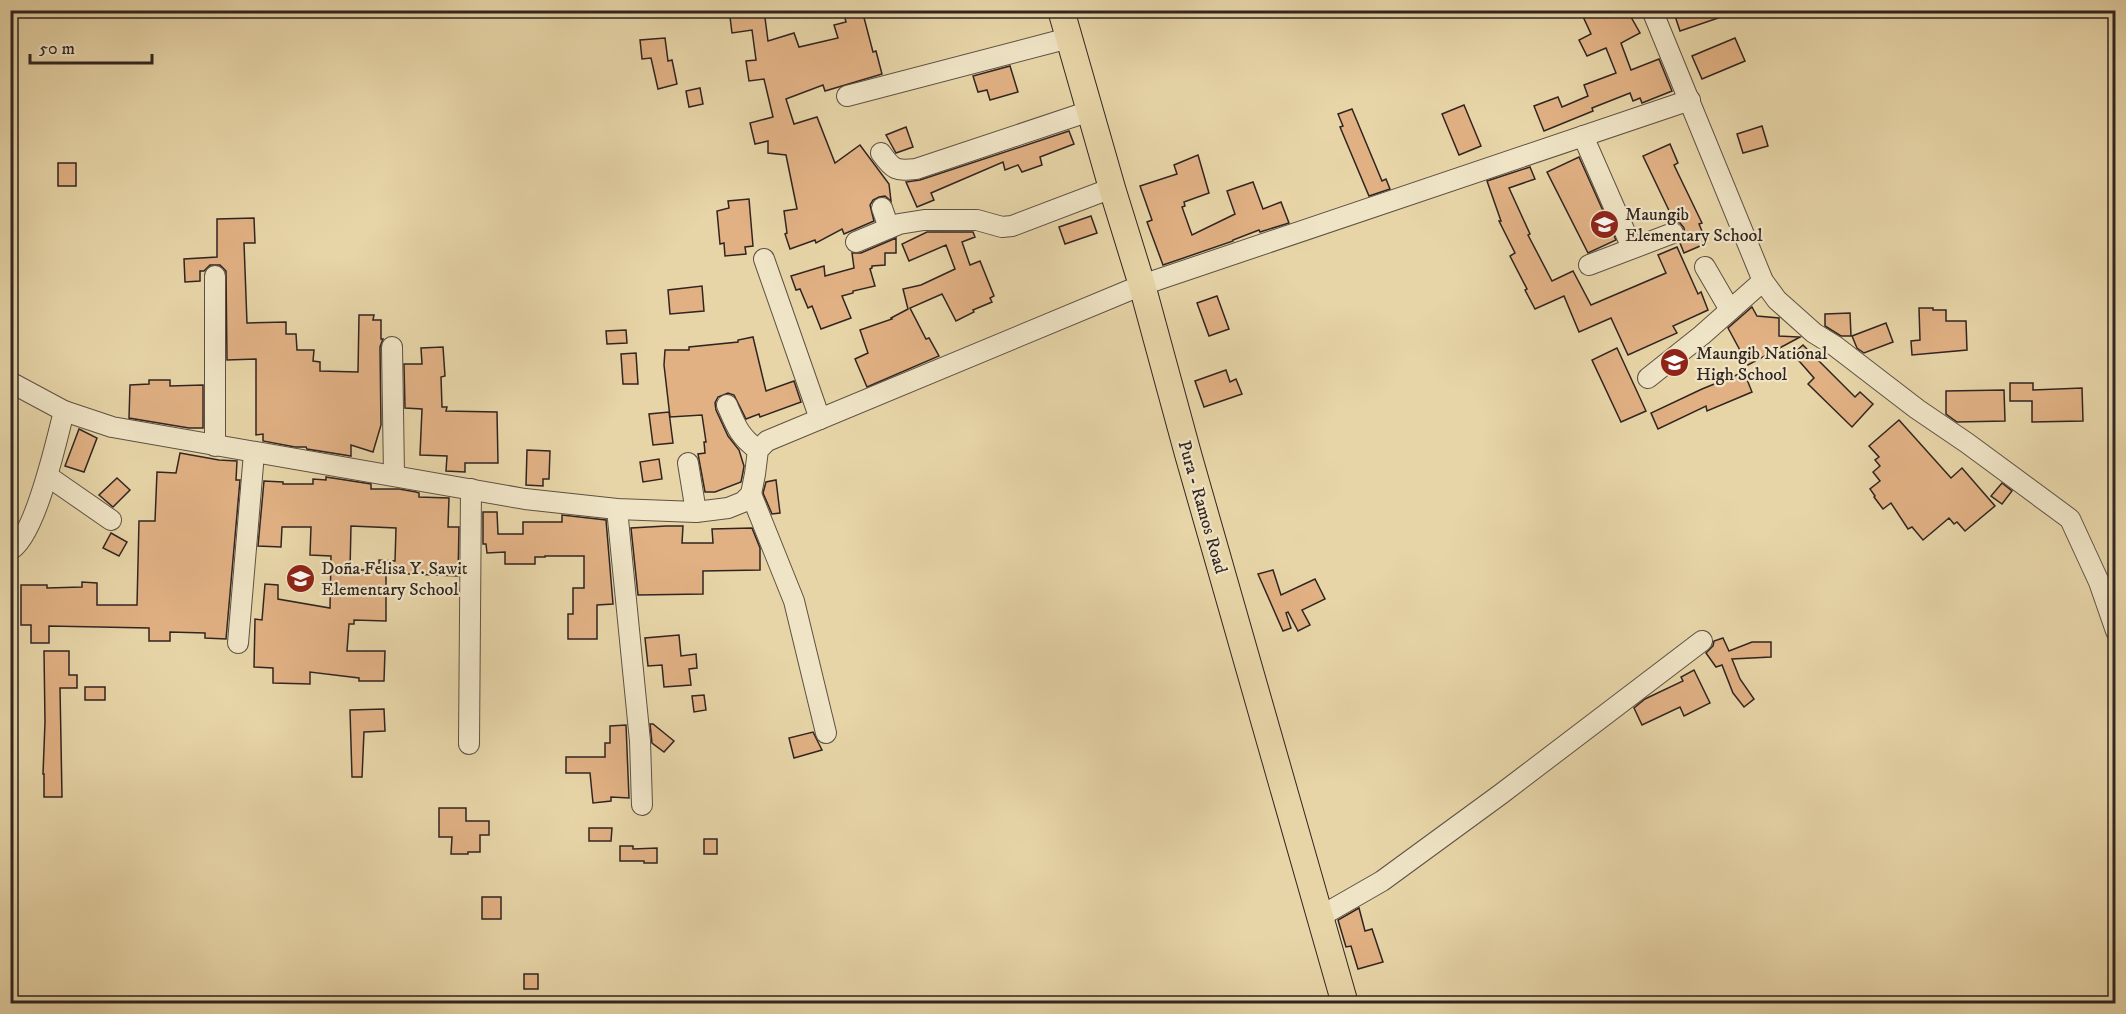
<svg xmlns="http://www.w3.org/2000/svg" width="2126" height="1014" viewBox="0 0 2126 1014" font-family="'IM FELL DW Pica',serif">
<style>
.building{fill:#e1b184;stroke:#312521;stroke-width:1.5;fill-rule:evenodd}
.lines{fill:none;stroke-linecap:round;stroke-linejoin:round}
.minor-casing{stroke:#5e5143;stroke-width:22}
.major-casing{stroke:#312521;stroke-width:28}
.minor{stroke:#efe4c6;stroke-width:20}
.major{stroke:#e7d5a8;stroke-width:26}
.labels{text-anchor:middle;stroke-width:4.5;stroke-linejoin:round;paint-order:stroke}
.poi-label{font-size:18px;fill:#312521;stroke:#efe4c6;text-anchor:start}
.street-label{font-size:18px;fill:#312521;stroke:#efe4c6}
</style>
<rect width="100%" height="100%" fill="#e7d5a8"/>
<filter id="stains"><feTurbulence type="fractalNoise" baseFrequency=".00333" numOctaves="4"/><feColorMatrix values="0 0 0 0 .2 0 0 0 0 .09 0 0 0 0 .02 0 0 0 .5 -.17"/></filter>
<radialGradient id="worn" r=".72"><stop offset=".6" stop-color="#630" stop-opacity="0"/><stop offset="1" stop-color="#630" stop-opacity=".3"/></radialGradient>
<!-- building -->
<g class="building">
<path d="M747,10H764L768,41L794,33L799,47L838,38L834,25L846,22L843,10H862L873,52L876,51L882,74L825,91L823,85L786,99L794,124L817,117L835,163L860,145L889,184L891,201L885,196L879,197L873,200L870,205L874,221L844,234L842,229L816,243L815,240L790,249L785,234L787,233L784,211L797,209L786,155L768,153V141L755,144L750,123L773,117L764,79L749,81L746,61L756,60L752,30L732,33L730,17L748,15Z"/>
<path d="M1580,10H1627L1640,33L1621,43L1631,70L1659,59L1672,91L1642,103L1640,98L1633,101L1630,93L1592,108L1593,111L1544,131L1534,106L1558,97L1562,107L1588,96L1584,85L1616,73L1606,48L1587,56L1579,40L1591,34Z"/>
<path d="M1681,10H1733V13L1680,31L1674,13Z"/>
<path d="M665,38L668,61L672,60L677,84L658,89L651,58L642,59L640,40Z"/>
<path d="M1735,38L1745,61L1702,79L1692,56Z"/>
<path d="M1010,66L1018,92L990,100L987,90L978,92L973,76Z"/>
<path d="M700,88L703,104L689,107L686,91Z"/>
<path d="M1464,105L1481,146L1459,155L1442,114Z"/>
<path d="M1352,109L1382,181L1386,179L1390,189L1369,196L1340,127L1343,126L1338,114Z"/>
<path d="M1762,126L1768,146L1743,153L1737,134Z"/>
<path d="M906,127L913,147L896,153L886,135Z"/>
<path d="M1069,131L1074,144L1040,157L1042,165L1022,172L1018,165L1005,170L1003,162L931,193L934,200L917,207L906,182L920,180Z"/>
<path d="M1670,144L1678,163L1674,165L1702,223L1699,224L1707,243L1684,253L1680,243L1685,235L1684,228L1680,223L1674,221L1643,156Z"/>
<path d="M1198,155L1209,193L1184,202L1185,206L1182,207L1192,235L1235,214L1227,191L1253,182L1263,209L1281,202L1289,223L1260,232L1259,230L1233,240V241L1163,265L1147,222L1152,220L1140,186L1177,174L1174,165Z"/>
<path d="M1579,157L1616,240L1588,253L1547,172Z"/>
<rect x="58" y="163" width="18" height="23"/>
<path d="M1530,167L1535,179L1509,188L1530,234L1528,235L1552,281L1573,271L1591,305L1666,273L1658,255L1677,247L1698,294L1701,292L1708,310L1673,326L1677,333L1628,355L1611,318L1579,332L1564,296L1535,309L1525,290L1527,289L1510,256L1515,253L1499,221H1501L1487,181Z"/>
<path d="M749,199L753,246L745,247L746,254L725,256L724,243L720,244L717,211L729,208L728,201Z"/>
<path d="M1091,216L1097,233L1065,244L1059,227Z"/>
<path d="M254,218L255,243H244L247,323L286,322V334H296L297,350H314L313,361L320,362V371L358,372L359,315H374L373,320H381V339H383L380,347L381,425L373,452L351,445V456L307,449L306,447H295L263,441V434L256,435V359L227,360L226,271L220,265H210L204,271H200V281L185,282L184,259L217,257V219Z"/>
<path d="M927,232H973L975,237L962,242L970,265L980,261L994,296L990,298L992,302L973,310L974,312L956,321L942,294L910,308L926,339L929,338L939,356L867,387L855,359L868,353L860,330L892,319L891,318L908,309L903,289L921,285L955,269L946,245L909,261L902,244Z"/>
<path d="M896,238V253H885V265L872,266V268L870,269L875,286L853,291V293L842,296L851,318L821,329L812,306L808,308L800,289L796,290L791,276L824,266L825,276L854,268L852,253H861Z"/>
<path d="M702,286L704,311L670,314L668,290Z"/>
<path d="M1217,296L1229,329L1209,336L1197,303Z"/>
<path d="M1752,307L1757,316L1779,318V336L1800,337L1748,365L1728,328Z"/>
<path d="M1919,308H1933V310H1946V321H1966L1967,350L1912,355L1911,341L1920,340Z"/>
<path d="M1850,313L1851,336H1841L1825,326V314Z"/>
<path d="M1886,323L1893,342L1864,353L1857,348L1852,336Z"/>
<path d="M626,330L627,343L607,344L606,331Z"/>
<path d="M753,337L766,391L794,381L801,402L760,417L759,414L746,419L734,395L728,393L718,397L715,403L716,410L728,436L739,450L744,466L743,472L741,482L715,492H705L698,454L705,453L704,442H706L702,415L670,417L664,365L665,350H689V347L738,342V340Z"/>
<path d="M1803,345L1855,397L1860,392L1873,404L1852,427L1808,384L1814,378L1793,354Z"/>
<path d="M443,347L445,376L441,377L442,407H447L446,411L497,412L498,463H465V472L446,471L447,456L420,455L422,409L405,408L404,364H422L421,348Z"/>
<path d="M1617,348L1646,411L1621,422L1592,360Z"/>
<path d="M636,353L638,384H623L621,354Z"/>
<path d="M1226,370L1230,382L1236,379L1242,394L1204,407L1195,381Z"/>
<path d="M1744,372L1752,392L1707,411L1706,406L1658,429L1651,413L1702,389Z"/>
<path d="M149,380H170V386L203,385V428H189L129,418L130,385L149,384Z"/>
<path d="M2010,383H2033V390L2082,388L2083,421L2032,422V401H2010Z"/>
<path d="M2004,390L2005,421L1957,422L1946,414V391Z"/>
<path d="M669,412L673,443L653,445L649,414Z"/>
<path d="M1899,420L1951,478L1962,468L1995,506L1965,531L1957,522L1954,524L1949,518L1923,540L1912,527L1908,529L1891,503L1883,509L1874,497L1875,496L1870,489L1880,481L1873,472L1880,466L1875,460L1879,457L1869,446Z"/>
<path d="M79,429L97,438L84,472L65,466Z"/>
<path d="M527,450L550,451L549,479H543V486L526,485Z"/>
<path d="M180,453L219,460L237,461L236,480H240L226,639L205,638V633L170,632V641H149V628L49,626V643H31V625H21V585H47V588L82,587V582L97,583V605H137L139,521H155L157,472L176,473Z"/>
<path d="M659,459L662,479L643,482L640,462Z"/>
<path d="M326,477L371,484V489H399L416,492L419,493V497L449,498L448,527H459L458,576L386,573V621L354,620V624H349L347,651H385L384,681H359V678L310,672V684L273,683V668L254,667L255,619L262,620L265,584L278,585V599L330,608L331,556L310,555L311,527H282L281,547L258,546L264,481L283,482V484H313V479L326,480ZM351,526L396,528L395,561L379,560V570H350Z"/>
<path d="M117,478L130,490L113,507L99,495Z"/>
<path d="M776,480L780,513L772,514L763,493L766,482Z"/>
<path d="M2002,483L2012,491L2002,504L1991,496Z"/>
<path d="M483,512H497L498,534H523V522H562V515L606,520L613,604L597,605V639H568V614H573V588H584V556H545V557H535V564H505V552L487,553L486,544H483Z"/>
<path d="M666,526H683L682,543H713L712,529L752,528L760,548V570L703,571V594L638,595L631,528Z"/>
<path d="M111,533L127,542L119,556L103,548Z"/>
<path d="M1273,570L1281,595L1315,579L1325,599L1302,610L1310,625L1298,631L1288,612L1286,613L1291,628L1283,631L1258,574Z"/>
<path d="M679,635L681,656L696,654L697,668L689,669L691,685L664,687L662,665L648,666L645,638Z"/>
<path d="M1723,638L1729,651L1752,642H1771V657L1732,659L1740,679L1754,699L1744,707L1733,693L1722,665L1716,667L1706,653L1713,646L1714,641Z"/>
<path d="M44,651H69V675H77V688H60L62,797H44V774H43L45,722Z"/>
<path d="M1694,670L1710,703L1684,716L1680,707L1642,725L1634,708L1645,699L1683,681L1681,677Z"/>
<rect x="85" y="687" width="20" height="13"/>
<path d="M704,695L706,710L694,712L692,696Z"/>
<path d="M384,709L385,731L364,732L362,777H352L350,710Z"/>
<path d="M650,724H653L674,741L664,752L652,743Z"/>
<path d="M626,725L629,798L611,797V801L593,803L590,773H566V757H605V743H610V726Z"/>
<path d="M813,732L822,750L794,758L789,738Z"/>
<path d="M439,808H466V821H489V835H480V852H468V854H451L452,837H439Z"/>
<path d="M589,828H612L611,841H589Z"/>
<rect x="704" y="839" width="13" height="15"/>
<path d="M620,846H633V849L657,848V863H644V861H620Z"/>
<rect x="482" y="897" width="19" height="22"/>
<path d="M1359,908L1365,931L1372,929L1383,962L1358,969L1351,946L1346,947L1338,920Z"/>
<rect x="524" y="974" width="14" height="15"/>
</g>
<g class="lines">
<defs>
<g id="minor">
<path d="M1652,10L1763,281L1777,300L1814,333L1835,346L1917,409L1967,443L2070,519L2099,582L2116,631"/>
<path d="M847,96L1069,38"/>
<path d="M1583,136L1632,248"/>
<path d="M881,153C893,170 896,171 916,169L1090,111"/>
<path d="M882,208L889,228"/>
<path d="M856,242L899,224L924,220H977L1002,227L1012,226L1112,188"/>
<path d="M764,259L820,419"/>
<path d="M1589,265L1673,233"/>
<path d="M1705,267L1730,310"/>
<path d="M392,347L394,475"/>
<path d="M1648,378L1702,335L1763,281"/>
<path d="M10,382L64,411L112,427L525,499L617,509L696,512L728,508L743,502L751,494L755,474L758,450L767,441L1142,285L1690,100"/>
<path d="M727,405C736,426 739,436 758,450"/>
<path d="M215,446V276"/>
<path d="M688,463L696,512"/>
<path d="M49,477L111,520"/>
<path d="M751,494L794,601L826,733"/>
<path d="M617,509L640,741L642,805"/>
<path d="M10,550C35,538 57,439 64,411"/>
<path d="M238,643L254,453"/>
<path d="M469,744L471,489"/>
<path d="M1321,916L1382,881L1501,794L1702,641"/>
</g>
<path id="major" d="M1061,10L1112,188L1142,285L1188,454L1345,1004"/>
</defs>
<!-- minor casing -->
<use href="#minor" class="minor-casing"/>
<!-- major casing -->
<use href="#major" class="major-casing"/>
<!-- minor -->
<use href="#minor" class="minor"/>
<!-- major -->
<use href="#major" class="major"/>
</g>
<!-- icons -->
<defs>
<symbol id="school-disc" viewBox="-11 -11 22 22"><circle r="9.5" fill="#8f2418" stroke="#efe4c6"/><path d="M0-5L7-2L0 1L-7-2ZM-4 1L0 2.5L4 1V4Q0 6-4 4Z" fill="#fff"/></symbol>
</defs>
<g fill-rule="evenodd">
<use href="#school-disc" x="1588" y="208" width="33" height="33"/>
<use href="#school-disc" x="1658" y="346" width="33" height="33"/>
<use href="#school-disc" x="284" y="562" width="33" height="33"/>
</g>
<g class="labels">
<!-- poi labels -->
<g class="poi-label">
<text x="1625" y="220">Maungib<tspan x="1625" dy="21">Elementary School</tspan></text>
<text x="1696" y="359">Maungib National<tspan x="1696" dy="21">High School</tspan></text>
<text x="321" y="574">Doña Felisa Y. Sawit<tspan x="321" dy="21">Elementary School</tspan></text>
</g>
<!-- street labels -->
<g class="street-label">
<text transform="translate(1203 507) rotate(74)" y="6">Pura - Ramos Road</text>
</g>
</g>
<!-- margin -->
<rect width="2126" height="1014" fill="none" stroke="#e7d5a8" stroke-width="36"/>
<rect x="12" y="12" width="2102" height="990" fill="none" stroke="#312521" stroke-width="3"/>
<rect x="18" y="18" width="2090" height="978" fill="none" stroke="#312521" stroke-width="1.5"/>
<!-- scale -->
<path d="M30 54v9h122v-9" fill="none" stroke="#312521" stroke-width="3"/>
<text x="39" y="54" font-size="18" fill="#312521" stroke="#efe4c6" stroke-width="4.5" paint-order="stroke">50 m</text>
<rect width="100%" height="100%" filter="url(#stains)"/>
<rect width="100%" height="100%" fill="url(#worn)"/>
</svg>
